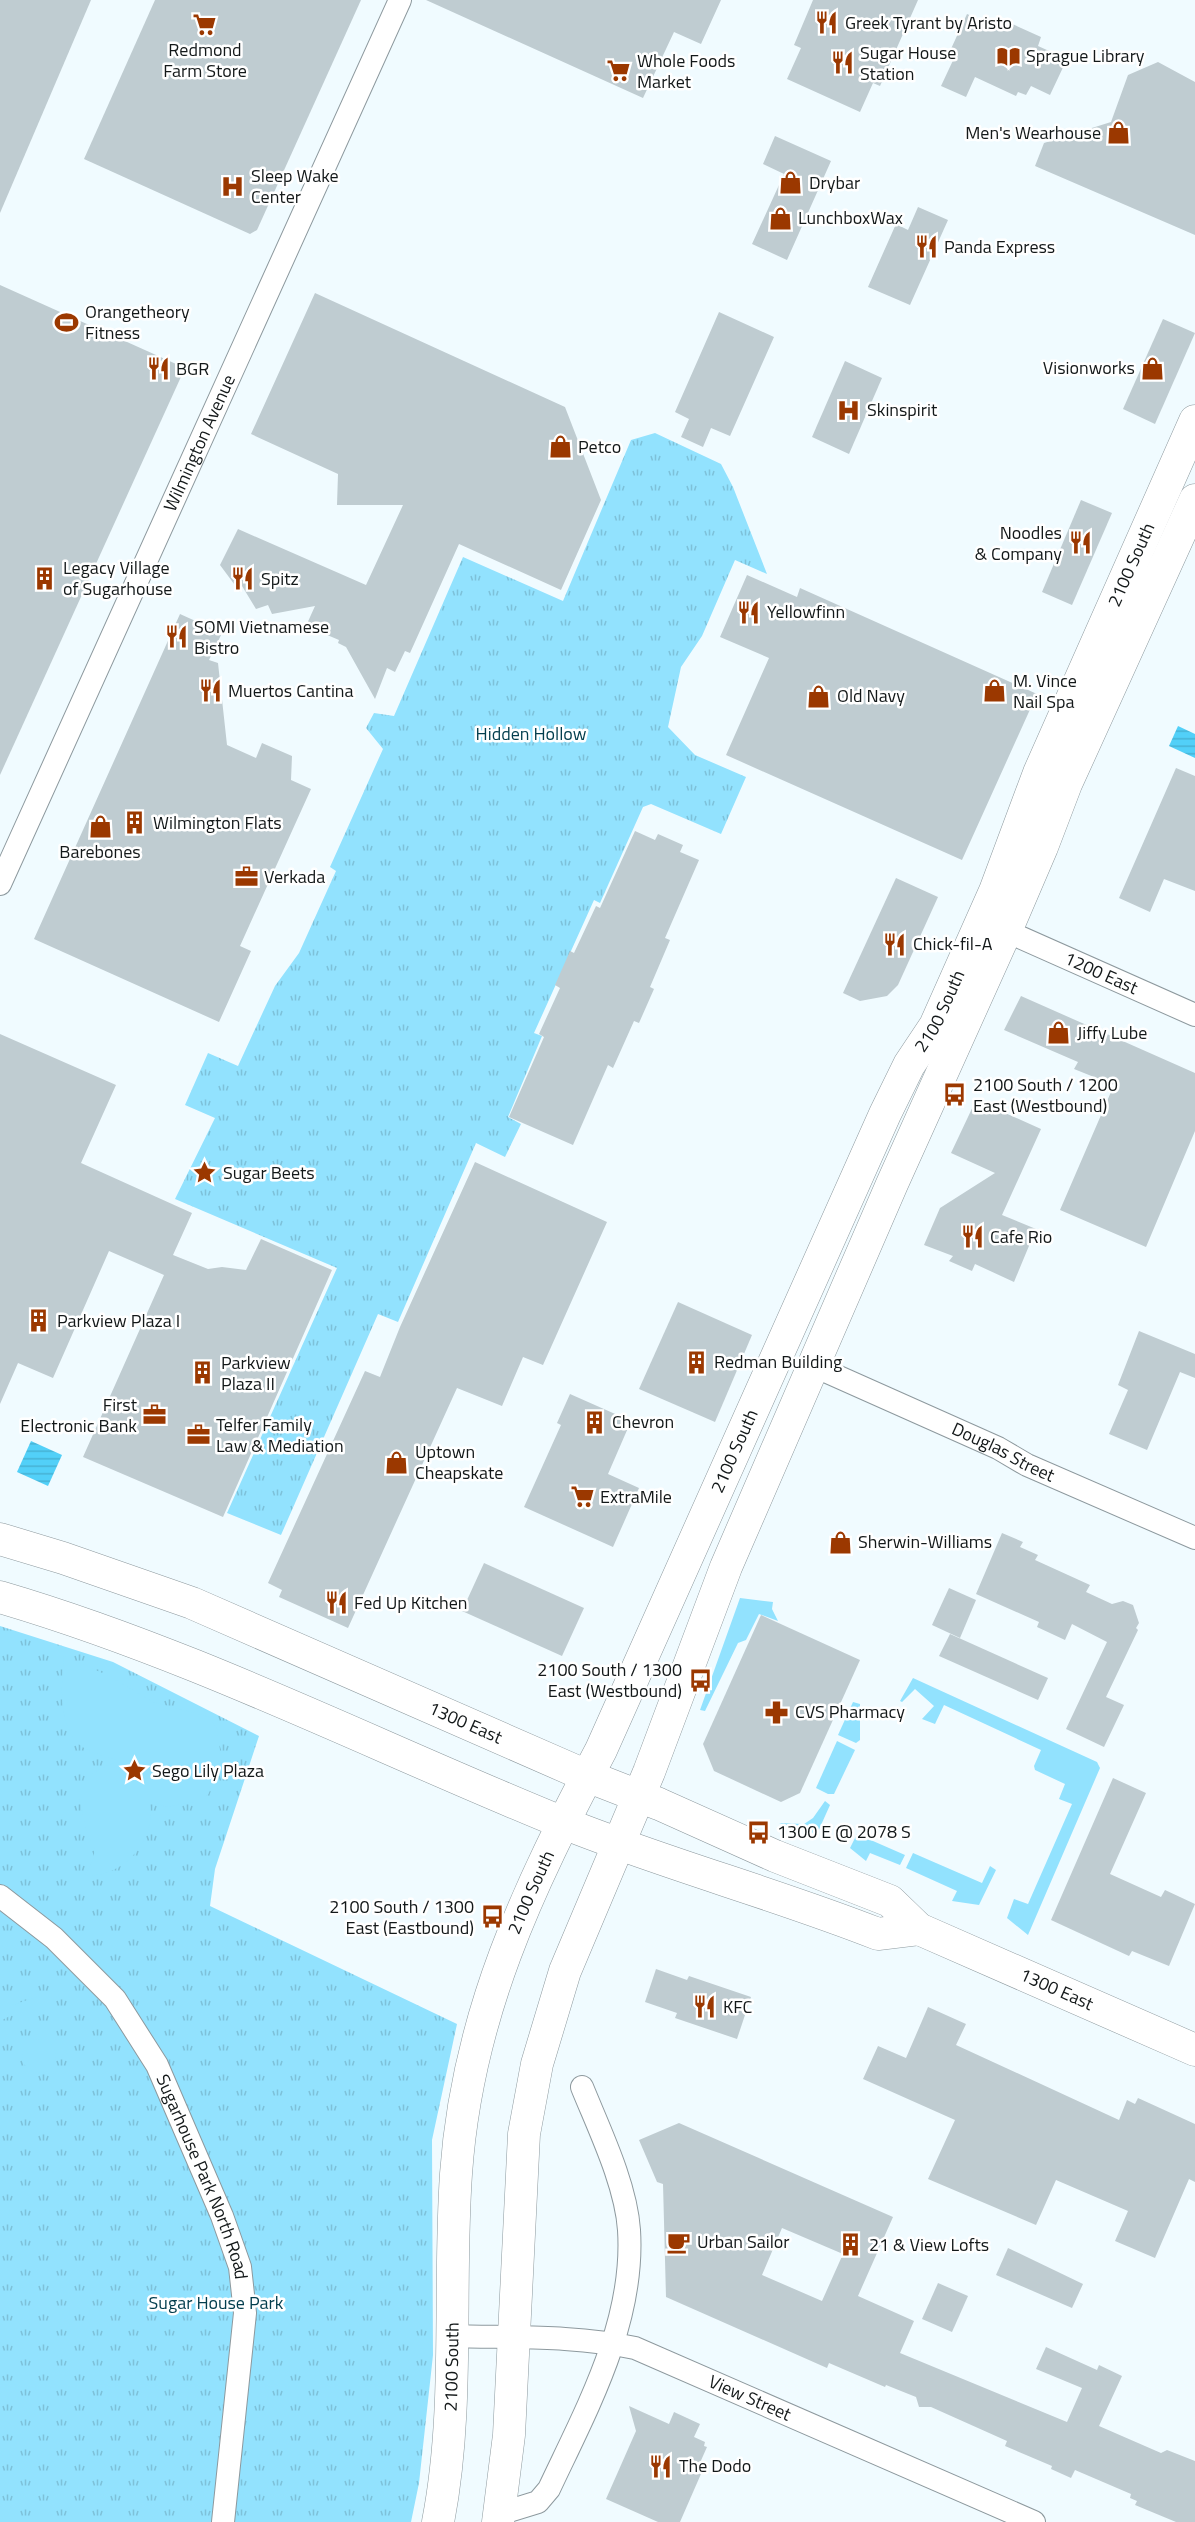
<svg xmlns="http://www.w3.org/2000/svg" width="1195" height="2522" viewBox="0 0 1195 2522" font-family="'Titillium Web',sans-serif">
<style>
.park{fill:url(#park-tufts)}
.garden{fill:#92e2fe}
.water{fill:url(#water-rules)}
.building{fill:#bfccd1;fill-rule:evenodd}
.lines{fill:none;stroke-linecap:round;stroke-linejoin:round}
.street-casing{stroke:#8d999e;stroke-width:24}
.secondary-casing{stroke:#8d999e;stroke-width:33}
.street{stroke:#fff;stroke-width:22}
.secondary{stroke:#fff;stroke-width:32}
.labels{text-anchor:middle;stroke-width:5;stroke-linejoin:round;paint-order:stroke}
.poi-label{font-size:18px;fill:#131819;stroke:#fff;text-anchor:start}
.street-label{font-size:18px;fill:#131819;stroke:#fff}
.park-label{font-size:18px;fill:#023d4d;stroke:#fff}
</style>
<defs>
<pattern id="park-tufts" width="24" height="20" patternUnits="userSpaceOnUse" patternTransform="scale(1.5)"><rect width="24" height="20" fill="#92e2fe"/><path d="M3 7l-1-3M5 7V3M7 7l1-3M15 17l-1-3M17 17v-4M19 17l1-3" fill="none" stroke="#7dc1d9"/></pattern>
<pattern id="water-rules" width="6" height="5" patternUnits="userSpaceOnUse" patternTransform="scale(1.5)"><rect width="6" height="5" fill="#52d0f8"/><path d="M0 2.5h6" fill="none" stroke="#47b2d4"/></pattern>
</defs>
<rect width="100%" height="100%" fill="#f0fbff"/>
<!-- park -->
<g class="park">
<path d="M655,433L721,464L733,487L767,574L735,560L702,636L681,667L668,727L695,755L746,777L721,834L651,804L643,807L600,903L594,900L534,1033L542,1036L508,1117L521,1124L505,1157L476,1143L398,1322L378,1314L281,1535L227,1513L337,1268L175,1199L215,1118L185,1105L208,1053L238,1066L275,986L299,953L336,871L330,867L383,749L366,728L374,713L394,716L463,557L563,601L631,440Z"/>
<path d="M0,1626L113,1662L259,1736L215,1869L210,1906L457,2024L432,2140L433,2355L419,2483L411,2522H0Z"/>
</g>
<!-- garden -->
<g class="garden">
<path d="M740,1598L773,1602L772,1609L778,1621L759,1614L746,1640L738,1643L705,1711L700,1710Z"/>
<path d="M64,1656L109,1676L153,1702L209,1717L217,1729L220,1750L217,1775L208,1795L194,1802L166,1807L149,1800C159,1837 124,1879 85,1875L93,1860L95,1847C82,1830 85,1812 77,1793C87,1772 100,1769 119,1761C107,1756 90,1754 80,1745C58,1726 61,1683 64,1656Z"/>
<path d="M913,1678L1097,1762L1100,1768L1028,1935L1007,1918L1014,1899L1028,1904L1072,1804L1059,1799L1065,1784L1035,1770L1034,1766L1041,1750L944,1705L935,1724L922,1719L934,1706L915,1689L902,1702L900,1701Z"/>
<path d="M853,1702L860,1704V1740L856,1743L838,1735Z"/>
<path d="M837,1741L855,1750L834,1794H828L816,1788Z"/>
<path d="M825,1801L830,1805L817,1834L779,1823L804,1824L813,1818Z"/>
<path d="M857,1834L905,1855L900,1865L870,1853L866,1861L850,1848Z"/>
<path d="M913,1853L982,1883L990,1866L996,1870L979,1905L952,1901L957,1891L906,1868Z"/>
<path d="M36,1997V2001L32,2005L0,2021V2016L13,2005Z"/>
<circle cx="39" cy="2056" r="17"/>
</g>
<!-- water -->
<g class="water">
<path d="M1178,726L1195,734V758L1169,746Z"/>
<path d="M31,1441L62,1455L48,1486L17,1472Z"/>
</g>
<!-- building -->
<g class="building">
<path d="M0,0H91L0,213Z"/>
<path d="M155,0H361L257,230L250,234L84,159Z"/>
<path d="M426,0H721L701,44L674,32L643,98Z"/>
<path d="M813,0H918L880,86L873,83L860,112L787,79L801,48L794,45Z"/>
<path d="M967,14L1004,30L1008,22L1041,37L1038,46L1067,59L1050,95L1031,86L1026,95L1018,92L1016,96L975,77L966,97L941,86L956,54L950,51Z"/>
<path d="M1158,62L1195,82V235L1035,166L1044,143L1111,122L1128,75Z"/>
<path d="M775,136L831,161L787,260L752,244L784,174L763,164Z"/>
<path d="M918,207L948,220L910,305L868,287L896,224L908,230Z"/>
<path d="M0,285L185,368L0,775Z"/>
<path d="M315,293L565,407L601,500L561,590L459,544L410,653L405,651L395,672L387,668L375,699L346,647L338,643L339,640L306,626L315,606L272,614L268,605L256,609L242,586L240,592L220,565L238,529L366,585L403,505H337L338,474L251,434Z"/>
<path d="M719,312L774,337L730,436L711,428L703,447L681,437L689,419L675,412Z"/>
<path d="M1163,319L1195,333L1155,424L1123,409Z"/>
<path d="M845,361L882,378L849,454L812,437Z"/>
<path d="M1081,500L1112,513L1072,605L1042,592Z"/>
<path d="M747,575L797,597L800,588L1037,694L962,860L726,755L769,658L720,637Z"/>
<path d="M180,614L222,633L209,660L218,663L227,745L256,758L262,743L292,756L291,780L311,789L240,946L251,951L219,1022L34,939Z"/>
<path d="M1176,768L1195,776V891L1164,879L1150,912L1119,898Z"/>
<path d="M635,831L655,840L658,834L683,845L680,852L699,860L665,938L670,940L650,987L654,989L639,1023L634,1021L613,1068L608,1065L573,1145L509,1117L544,1037L539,1034L560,988L555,985L570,951L574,953L596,906L600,908Z"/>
<path d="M896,878L938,897L898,985L887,996L860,1001L843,993Z"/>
<path d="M1021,996L1195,1073V1131L1146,1247L1060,1210L1114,1085L1074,1069L1078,1062L1004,1030Z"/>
<path d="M0,1034L116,1085L81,1163L192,1213L173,1255L208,1269L222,1267L246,1270L261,1239L332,1270L223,1517L83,1457L164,1275L109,1251L53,1378L18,1363L0,1404Z"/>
<path d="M976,1100L1041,1129L1002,1215L1036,1229L1014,1282L975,1264L972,1271L949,1261L953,1256L924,1245L940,1208L995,1173L951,1153Z"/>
<path d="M475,1162L607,1222L543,1365L523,1357L502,1406L457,1388L348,1628L279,1597L282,1590L268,1583L365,1371L380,1377L400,1327Z"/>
<path d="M678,1302L752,1335L715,1422L639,1389Z"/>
<path d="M1139,1331L1195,1354V1378L1180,1372L1147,1450L1109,1434L1128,1390L1118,1385Z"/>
<path d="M570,1394L631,1421L608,1474L639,1488L613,1547L524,1507L561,1425L557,1423Z"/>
<path d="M1002,1533L1023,1542L1020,1547L1038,1555L1035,1560L1090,1585L1086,1592L1112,1604L1123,1601L1133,1605L1139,1623L1136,1628L1138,1630L1106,1697L1124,1705L1104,1747L1066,1729L1107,1642L1072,1624L1065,1640L1037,1627L1039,1622L976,1594Z"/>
<path d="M484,1563L584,1608L562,1656L462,1611Z"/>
<path d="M949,1588L976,1600L960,1638L932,1625Z"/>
<path d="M761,1615L860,1660L800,1793L781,1802L714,1771L703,1744Z"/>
<path d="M950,1634L1048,1678L1038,1700L939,1656Z"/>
<path d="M1113,1778L1146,1793L1110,1874L1161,1897L1165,1890L1195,1904L1169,1966L1132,1951L1129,1956L1051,1920Z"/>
<path d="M656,1969L687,1980L689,1976L751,1997L737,2039L675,2018L677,2013L645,2002Z"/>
<path d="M928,2007L966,2024L956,2045L1119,2120L1127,2100L1135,2104L1138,2098L1195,2124V2182L1189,2179L1155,2258L1115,2241L1128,2211L1056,2180L1036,2225L928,2179L955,2120L863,2079L878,2046L906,2058Z"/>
<path d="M679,2123L893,2217L858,2296L914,2321L900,2353L1067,2422L1082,2388L1036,2369L1046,2347L1097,2370L1099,2365L1122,2376L1099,2426L1161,2453L1167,2450L1195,2461V2522H1176L1135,2505L1137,2501L1130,2498L1131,2494L1075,2470L1071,2478L1051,2469L1052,2466L1005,2446L1007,2441L931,2407H919L916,2397L886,2385L885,2387L829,2363L827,2368L666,2297L663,2184L657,2182L639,2140ZM782,2228L843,2254L822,2301L762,2275Z"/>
<path d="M1008,2248L1083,2284L1072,2308L996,2275Z"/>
<path d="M938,2283L968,2296L952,2332L922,2319Z"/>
<path d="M629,2406L669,2424L674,2412L700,2424L694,2437L705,2442L704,2446L707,2447L699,2465L704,2467L680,2522H658L606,2499L636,2431Z"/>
</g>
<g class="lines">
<defs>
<g id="street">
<path id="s1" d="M0,884L400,0"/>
<path id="s2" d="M1006,931L1195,1015"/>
<path id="s3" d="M814,1366L998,1448L1027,1465L1195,1538"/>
<path id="s4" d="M0,1896L54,1938L115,1999L157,2065L222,2216L240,2267L245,2313L223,2522"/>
<path id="s5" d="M451,2336C512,2338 574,2335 635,2348L1034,2522"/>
<path d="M499,2514L538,2502L549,2489C587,2408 635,2322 629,2230C626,2184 599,2129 582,2087"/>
</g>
<g id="secondary">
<path id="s6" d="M0,1539L63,1558L192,1603L587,1776L659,1804L775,1856L890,1901L919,1929L1195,2050"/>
<path d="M0,1597C194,1654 374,1746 561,1822C665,1864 774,1893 878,1934L919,1929"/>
<path id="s7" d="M438,2522C460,2409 448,2289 456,2174C467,2015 528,1888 601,1750L885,1114L909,1065L935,1026L995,891L1039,773L1195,421"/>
<path d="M498,2522L509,2435L524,2134L537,2064L565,1971L649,1772L726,1567L892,1184L1006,931L1042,847L1066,784L1195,500"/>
</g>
</defs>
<!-- street casing -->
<use href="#street" class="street-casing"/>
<!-- secondary casing -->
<use href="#secondary" class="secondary-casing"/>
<!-- street -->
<use href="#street" class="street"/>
<!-- secondary -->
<use href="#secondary" class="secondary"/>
</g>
<!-- icons -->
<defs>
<symbol id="restaurant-bare" viewBox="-9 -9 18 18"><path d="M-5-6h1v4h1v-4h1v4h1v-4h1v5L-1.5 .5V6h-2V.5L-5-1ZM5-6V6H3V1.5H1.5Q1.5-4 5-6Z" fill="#9b3800" stroke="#fff" stroke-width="2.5" paint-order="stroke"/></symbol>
<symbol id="supermarket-bare" viewBox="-9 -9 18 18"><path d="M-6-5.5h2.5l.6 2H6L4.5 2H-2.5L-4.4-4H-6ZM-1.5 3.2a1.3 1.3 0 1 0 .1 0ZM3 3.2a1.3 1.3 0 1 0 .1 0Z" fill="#9b3800" stroke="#fff" stroke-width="2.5" paint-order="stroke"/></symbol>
<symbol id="library-bare" viewBox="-9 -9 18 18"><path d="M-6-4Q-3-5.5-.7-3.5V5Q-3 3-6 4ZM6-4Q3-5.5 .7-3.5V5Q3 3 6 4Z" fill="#9b3800" stroke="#fff" stroke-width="2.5" paint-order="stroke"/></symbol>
<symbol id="shop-bare" viewBox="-9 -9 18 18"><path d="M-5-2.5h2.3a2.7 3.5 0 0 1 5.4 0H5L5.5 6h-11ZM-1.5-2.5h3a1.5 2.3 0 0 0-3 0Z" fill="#9b3800" stroke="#fff" stroke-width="2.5" paint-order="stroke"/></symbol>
<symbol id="hospital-bare" viewBox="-9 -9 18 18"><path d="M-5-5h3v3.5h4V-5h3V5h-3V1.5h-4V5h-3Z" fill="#9b3800" stroke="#fff" stroke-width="2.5" paint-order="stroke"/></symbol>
<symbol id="stadium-bare" viewBox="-9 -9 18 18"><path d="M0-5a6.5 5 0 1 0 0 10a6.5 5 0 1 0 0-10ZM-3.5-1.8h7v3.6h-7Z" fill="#9b3800" stroke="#fff" stroke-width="2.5" paint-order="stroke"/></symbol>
<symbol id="building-bare" viewBox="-9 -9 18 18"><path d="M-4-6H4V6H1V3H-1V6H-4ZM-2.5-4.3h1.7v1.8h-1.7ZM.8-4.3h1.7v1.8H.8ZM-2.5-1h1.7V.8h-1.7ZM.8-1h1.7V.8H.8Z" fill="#9b3800" stroke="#fff" stroke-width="2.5" paint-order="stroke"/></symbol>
<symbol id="office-bare" viewBox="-9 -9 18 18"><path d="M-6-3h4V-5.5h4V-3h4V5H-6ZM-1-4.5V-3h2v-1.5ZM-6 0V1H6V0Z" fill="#9b3800" stroke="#fff" stroke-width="2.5" paint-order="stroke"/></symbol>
<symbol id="bus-bare" viewBox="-9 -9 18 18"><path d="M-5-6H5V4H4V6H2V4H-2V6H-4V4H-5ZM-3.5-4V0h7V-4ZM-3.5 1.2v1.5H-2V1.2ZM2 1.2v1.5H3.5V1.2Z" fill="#9b3800" stroke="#fff" stroke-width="2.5" paint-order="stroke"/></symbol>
<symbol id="sight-bare" viewBox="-9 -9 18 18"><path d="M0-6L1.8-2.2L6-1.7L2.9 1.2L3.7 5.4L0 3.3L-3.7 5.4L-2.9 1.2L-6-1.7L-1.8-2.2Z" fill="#9b3800" stroke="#fff" stroke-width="2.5" paint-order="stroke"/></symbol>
<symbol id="pharmacy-bare" viewBox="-9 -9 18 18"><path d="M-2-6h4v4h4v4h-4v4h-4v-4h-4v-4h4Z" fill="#9b3800" stroke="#fff" stroke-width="2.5" paint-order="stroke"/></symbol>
<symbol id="cafe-bare" viewBox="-9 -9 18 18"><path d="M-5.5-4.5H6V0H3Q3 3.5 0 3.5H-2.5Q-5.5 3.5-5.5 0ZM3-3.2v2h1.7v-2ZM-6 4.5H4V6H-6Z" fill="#9b3800" stroke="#fff" stroke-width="2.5" paint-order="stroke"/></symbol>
</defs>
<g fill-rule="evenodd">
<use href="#restaurant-bare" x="810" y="6" width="33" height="33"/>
<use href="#supermarket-bare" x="188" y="8" width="33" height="33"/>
<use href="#library-bare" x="992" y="40" width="33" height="33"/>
<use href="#restaurant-bare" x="826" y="46" width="33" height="33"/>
<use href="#supermarket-bare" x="602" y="54" width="33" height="33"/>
<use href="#shop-bare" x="1102" y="116" width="33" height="33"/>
<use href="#shop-bare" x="774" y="166" width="33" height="33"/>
<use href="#hospital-bare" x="216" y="170" width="33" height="33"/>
<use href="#shop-bare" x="764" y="202" width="33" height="33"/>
<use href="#restaurant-bare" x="910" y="230" width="33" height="33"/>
<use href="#stadium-bare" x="50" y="306" width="33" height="33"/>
<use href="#shop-bare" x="1136" y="352" width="33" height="33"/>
<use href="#restaurant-bare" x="142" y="352" width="33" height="33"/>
<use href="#hospital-bare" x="832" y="394" width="33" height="33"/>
<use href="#shop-bare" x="544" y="430" width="33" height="33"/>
<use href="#restaurant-bare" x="1064" y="526" width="33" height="33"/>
<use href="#building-bare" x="28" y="562" width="33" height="33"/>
<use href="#restaurant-bare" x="226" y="562" width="33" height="33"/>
<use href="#restaurant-bare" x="732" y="596" width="33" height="33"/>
<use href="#restaurant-bare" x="160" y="620" width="33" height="33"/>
<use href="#restaurant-bare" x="194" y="674" width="33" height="33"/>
<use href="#shop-bare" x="978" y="674" width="33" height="33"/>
<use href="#shop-bare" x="802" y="680" width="33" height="33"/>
<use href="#building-bare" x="118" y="806" width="33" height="33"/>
<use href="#shop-bare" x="84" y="810" width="33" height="33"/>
<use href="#office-bare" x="230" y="860" width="33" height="33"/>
<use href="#restaurant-bare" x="878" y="928" width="33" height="33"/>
<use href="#shop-bare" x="1042" y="1016" width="33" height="33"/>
<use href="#bus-bare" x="938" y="1078" width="33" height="33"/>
<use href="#sight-bare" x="188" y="1156" width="33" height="33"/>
<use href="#restaurant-bare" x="956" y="1220" width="33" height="33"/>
<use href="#building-bare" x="22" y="1304" width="33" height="33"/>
<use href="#building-bare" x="680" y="1346" width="33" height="33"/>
<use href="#building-bare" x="186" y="1356" width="33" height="33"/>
<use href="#office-bare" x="138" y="1398" width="33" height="33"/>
<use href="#building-bare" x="578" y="1406" width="33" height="33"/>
<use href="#office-bare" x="182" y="1418" width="33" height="33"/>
<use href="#shop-bare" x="380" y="1446" width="33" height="33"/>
<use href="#supermarket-bare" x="566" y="1480" width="33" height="33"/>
<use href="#shop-bare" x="824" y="1526" width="33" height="33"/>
<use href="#restaurant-bare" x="320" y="1586" width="33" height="33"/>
<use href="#bus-bare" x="684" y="1664" width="33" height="33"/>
<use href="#pharmacy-bare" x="760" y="1696" width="33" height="33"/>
<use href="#sight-bare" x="118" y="1754" width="33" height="33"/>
<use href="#bus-bare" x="742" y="1816" width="33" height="33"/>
<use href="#bus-bare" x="476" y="1900" width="33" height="33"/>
<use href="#restaurant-bare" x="688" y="1990" width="33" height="33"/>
<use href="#cafe-bare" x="662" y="2226" width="33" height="33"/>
<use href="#building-bare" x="834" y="2228" width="33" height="33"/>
<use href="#restaurant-bare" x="644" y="2450" width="33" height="33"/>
</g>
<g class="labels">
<!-- poi labels -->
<g class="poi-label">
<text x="845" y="29">Greek Tyrant by Aristo</text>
<text x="205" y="56" text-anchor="middle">Redmond<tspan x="205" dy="21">Farm Store</tspan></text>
<text x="860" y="59">Sugar House<tspan x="860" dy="21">Station</tspan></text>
<text x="1026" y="62">Sprague Library</text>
<text x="637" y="67">Whole Foods<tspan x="637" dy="21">Market</tspan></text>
<text x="1101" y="139" text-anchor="end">Men's Wearhouse</text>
<text x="251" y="182">Sleep Wake<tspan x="251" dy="21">Center</tspan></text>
<text x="809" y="189">Drybar</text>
<text x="798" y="224">LunchboxWax</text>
<text x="944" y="253">Panda Express</text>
<text x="85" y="318">Orangetheory<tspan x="85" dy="21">Fitness</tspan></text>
<text x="1135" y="374" text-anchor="end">Visionworks</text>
<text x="176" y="375">BGR</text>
<text x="867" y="416">Skinspirit</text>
<text x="578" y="453">Petco</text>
<text x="1062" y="539" text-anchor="end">Noodles<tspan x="1062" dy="21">&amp; Company</tspan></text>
<text x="63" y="574">Legacy Village<tspan x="63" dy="21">of Sugarhouse</tspan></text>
<text x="261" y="585">Spitz</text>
<text x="767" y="618">Yellowfinn</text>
<text x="194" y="633">SOMI Vietnamese<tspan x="194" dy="21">Bistro</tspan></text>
<text x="1013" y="687">M. Vince<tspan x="1013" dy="21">Nail Spa</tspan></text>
<text x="228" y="697">Muertos Cantina</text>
<text x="837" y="702">Old Navy</text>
<text x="153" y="829">Wilmington Flats</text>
<text x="100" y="858" text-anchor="middle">Barebones</text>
<text x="264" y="883">Verkada</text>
<text x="913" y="950">Chick-fil-A</text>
<text x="1077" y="1039">Jiffy Lube</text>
<text x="973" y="1091">2100 South / 1200<tspan x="973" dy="21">East (Westbound)</tspan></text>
<text x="223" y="1179">Sugar Beets</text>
<text x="990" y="1243">Cafe Rio</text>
<text x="57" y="1327">Parkview Plaza I</text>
<text x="714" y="1368">Redman Building</text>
<text x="221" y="1369">Parkview<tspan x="221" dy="21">Plaza II</tspan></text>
<text x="137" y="1411" text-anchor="end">First<tspan x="137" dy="21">Electronic Bank</tspan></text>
<text x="612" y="1428">Chevron</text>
<text x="216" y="1431">Telfer Family<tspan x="216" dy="21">Law &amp; Mediation</tspan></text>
<text x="415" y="1458">Uptown<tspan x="415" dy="21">Cheapskate</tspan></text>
<text x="600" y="1503">ExtraMile</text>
<text x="858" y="1548">Sherwin-Williams</text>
<text x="354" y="1609">Fed Up Kitchen</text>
<text x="682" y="1676" text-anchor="end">2100 South / 1300<tspan x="682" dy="21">East (Westbound)</tspan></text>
<text x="795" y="1718">CVS Pharmacy</text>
<text x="152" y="1777">Sego Lily Plaza</text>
<text x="777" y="1838">1300 E @ 2078 S</text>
<text x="474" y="1913" text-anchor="end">2100 South / 1300<tspan x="474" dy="21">East (Eastbound)</tspan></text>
<text x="723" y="2013">KFC</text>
<text x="697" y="2248">Urban Sailor</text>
<text x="869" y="2251">21 &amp; View Lofts</text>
<text x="679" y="2472">The Dodo</text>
</g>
<!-- street labels -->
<g class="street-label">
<text dy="6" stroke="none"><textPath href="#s1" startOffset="484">Wilmington Avenue</textPath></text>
<text dy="6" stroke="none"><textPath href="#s7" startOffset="2100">2100 South</textPath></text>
<text dy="6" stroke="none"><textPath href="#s2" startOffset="104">1200 East</textPath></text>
<text dy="6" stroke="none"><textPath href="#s7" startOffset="1614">2100 South</textPath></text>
<text dy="6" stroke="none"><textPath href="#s7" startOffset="1128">2100 South</textPath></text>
<text dy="6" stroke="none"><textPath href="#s3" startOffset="208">Douglas Street</textPath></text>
<text dy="6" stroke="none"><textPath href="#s6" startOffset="501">1300 East</textPath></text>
<text dy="6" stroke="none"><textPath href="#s7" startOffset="642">2100 South</textPath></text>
<text dy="6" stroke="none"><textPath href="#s6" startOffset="1152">1300 East</textPath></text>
<text dy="6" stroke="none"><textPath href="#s4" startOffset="354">Sugarhouse Park North Road</textPath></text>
<text dy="6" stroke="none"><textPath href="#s7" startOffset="156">2100 South</textPath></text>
<text dy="6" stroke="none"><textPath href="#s5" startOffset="310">View Street</textPath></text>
</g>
<!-- park labels -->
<g class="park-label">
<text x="531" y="740">Hidden Hollow</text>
<text x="216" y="2309">Sugar House Park</text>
</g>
</g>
</svg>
